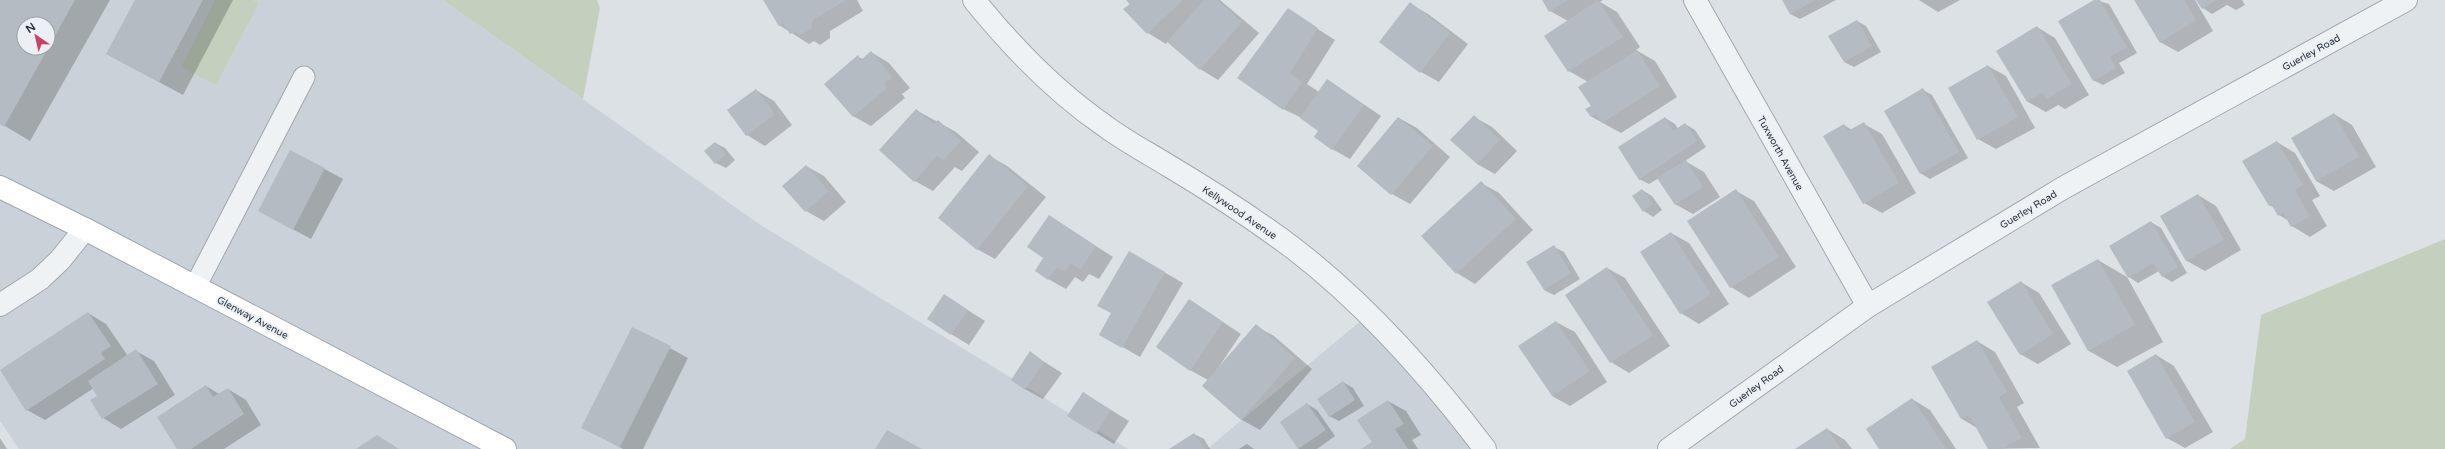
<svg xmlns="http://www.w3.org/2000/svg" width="2445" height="449" viewBox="0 0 2445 449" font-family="'Varela Round',sans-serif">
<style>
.built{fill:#cbd1d8;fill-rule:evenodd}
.green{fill:#c4d0be}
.shadow{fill:#0003;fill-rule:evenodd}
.building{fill:#b4bbc3;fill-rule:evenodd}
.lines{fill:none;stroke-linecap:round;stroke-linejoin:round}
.lane-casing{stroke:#a2a8b0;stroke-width:23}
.street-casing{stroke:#a2a8b0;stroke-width:24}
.primary-casing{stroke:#9ca7b2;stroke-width:24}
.lane{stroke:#eff2f5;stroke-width:21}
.street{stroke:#eff2f5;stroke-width:22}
.primary{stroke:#fff;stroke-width:22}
.labels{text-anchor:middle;stroke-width:4;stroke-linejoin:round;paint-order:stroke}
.street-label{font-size:10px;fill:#26303c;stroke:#ecf0f4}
</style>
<rect width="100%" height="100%" fill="#dce1e6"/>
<!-- built -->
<g class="built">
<path d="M0,0H443L759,224L1128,449H19L0,421ZM24,24H48V48H24Z"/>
<path d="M1369,314L1485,449H1207Z"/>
</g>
<!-- green -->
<g class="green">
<path d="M215,0H253L259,3L216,85L181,67Z"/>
<path d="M443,0H597L600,8L583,99Z"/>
<path d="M2445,239V449H2230L2245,439L2261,315Z"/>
</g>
<!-- shadow -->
<g class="shadow">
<path d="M0,0H110L30,141L0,123ZM24,24H48V48H24Z"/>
<path d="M136,0H233L183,95L107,54Z"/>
<path d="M764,0H857L863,11L830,31V38L820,45L814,41L809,44L779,25Z"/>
<path d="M1127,0H1220L1259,33L1218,80L1200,69L1168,41L1166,44L1148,33Z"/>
<path d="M1543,0H1603L1600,2L1617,12L1640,47L1636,50L1655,61L1677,97L1621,133L1592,117L1588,82L1569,71L1568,21L1550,11Z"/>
<path d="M1783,0H1836L1800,19L1790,14Z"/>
<path d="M1919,0H1960L1938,12Z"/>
<path d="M2096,0L2109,4L2137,53L2119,63L2125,73L2103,85L2093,80Z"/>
<path d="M2135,0H2195L2213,31L2178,52L2160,42Z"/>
<path d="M2198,0H2242L2245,5L2236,10L2227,5L2212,14L2203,8Z"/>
<path d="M1410,4L1428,14L1468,44L1439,82L1421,72Z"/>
<path d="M1288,10L1335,40L1307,84L1319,92L1328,80L1381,116L1350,159L1332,149L1320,131L1302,118L1283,109Z"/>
<path d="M1857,21L1866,26L1881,52L1854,67L1844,62Z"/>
<path d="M2037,27L2055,38L2089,95L2065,109L2058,105L2046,112L2028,102L1997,51Z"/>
<path d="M871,52L889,63L910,88L902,94L905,98L871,126L853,116L858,57L863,59Z"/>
<path d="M1988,66L2006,76L2035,128L1996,149L1978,139Z"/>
<path d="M756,90L774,101L792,125L765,146L747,135Z"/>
<path d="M1923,90L1932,95L1968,158L1930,179L1920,173Z"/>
<path d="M916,110L956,132L979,152L962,171L955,167L933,191L915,181Z"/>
<path d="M2334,114L2352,125L2376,167L2334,191L2316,181Z"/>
<path d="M1474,117L1492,127L1517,151L1495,174L1477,164Z"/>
<path d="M1399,118L1417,128L1450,157L1410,204L1392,194Z"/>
<path d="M1665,118L1675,124L1678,129L1685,124L1695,130L1706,147L1685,161L1704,172L1720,197L1693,214L1675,204L1659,178L1649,184L1639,179Z"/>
<path d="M1864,124L1882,134L1916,193L1882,213L1864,203L1844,125L1852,130Z"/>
<path d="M2277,142L2295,153L2320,196L2312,200L2327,226L2310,237L2292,226L2289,221L2279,215L2275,208L2269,205Z"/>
<path d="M715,143L725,148L735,160L726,168L716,163Z"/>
<path d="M291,151L343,179L311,239L259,211Z"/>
<path d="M989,156L1007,166L1046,197L995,259L977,249Z"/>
<path d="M806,166L824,176L846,202L824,221L806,211Z"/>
<path d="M1481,183L1499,193L1533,230L1475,284L1457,273Z"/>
<path d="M1642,190L1652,196L1662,210L1653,217L1644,211Z"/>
<path d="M1736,191L1754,201L1796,267L1749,298L1731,287L1688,221Z"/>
<path d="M2198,195L2216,206L2241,250L2205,271L2187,261L2162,216Z"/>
<path d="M1049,216L1113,257L1099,279L1089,274L1083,282L1075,277L1066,289L1048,279L1044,258Z"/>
<path d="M2151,222L2161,228L2187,273L2172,282L2162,276L2159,271L2138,283L2129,277Z"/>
<path d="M1671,233L1689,243L1729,304L1699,324L1681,313Z"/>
<path d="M1554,247L1564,252L1580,279L1554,295L1544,290Z"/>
<path d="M1129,252L1183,283L1140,357L1100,334L1112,313Z"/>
<path d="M2098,260L2127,277L2163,342L2117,367L2089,351Z"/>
<path d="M1607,268L1625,278L1670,346L1629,373L1611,362Z"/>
<path d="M2021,282L2039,293L2071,344L2038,364L2020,354Z"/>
<path d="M944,295L985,321L969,345L951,334Z"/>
<path d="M1190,300L1241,334L1216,371L1256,326L1274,336L1312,369L1260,430L1242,420L1203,386L1208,380L1190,370Z"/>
<path d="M88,313L106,324L128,356L136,351L154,361L175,395L121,429L103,418L99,396L94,388L45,420L27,410Z"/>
<path d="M1556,322L1575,332L1607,382L1570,406L1552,396Z"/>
<path d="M633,328L688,358L643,449H623L583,427Z"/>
<path d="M1977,341L1995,352L2024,403L2017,407L2040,448L1989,449L1977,428L1962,419Z"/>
<path d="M1030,353L1062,373L1043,399L1025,389Z"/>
<path d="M2156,355L2174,366L2213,432L2185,448L2167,438Z"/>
<path d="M1343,382L1353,388L1364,406L1339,421L1329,416Z"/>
<path d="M206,386L219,394L228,389L246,400L261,425L224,449H179Z"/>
<path d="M1083,393L1129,421L1114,444L1096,433Z"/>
<path d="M1912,399L1930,410L1956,449H1881Z"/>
<path d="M1388,401L1406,411L1421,435L1412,440L1418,449H1363L1373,442Z"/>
<path d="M1307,404L1317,410L1335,436L1317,449H1299L1281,422Z"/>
<path d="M1827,429L1845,440L1852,449H1798Z"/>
<path d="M1194,434L1204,439L1210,449H1171Z"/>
<path d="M0,438L7,449H0Z"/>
<path d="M1247,444L1254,449H1239Z"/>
</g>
<!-- building -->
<g class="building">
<path d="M0,0H75L4,127L0,124ZM24,24H48V48H24Z"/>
<path d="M135,0H203L159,82L106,54Z"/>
<path d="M763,0H846L812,21V28L801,35L795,32L790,34L783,23L779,26Z"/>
<path d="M1126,0H1183L1147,34L1123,9L1130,4Z"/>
<path d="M1204,0H1218L1242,22L1200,70L1167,42Z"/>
<path d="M1542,0H1568L1549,12Z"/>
<path d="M1598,0L1623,37L1568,72L1544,36Z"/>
<path d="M1782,0H1816L1790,14Z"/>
<path d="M2094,0H2100L2127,47L2110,57L2116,68L2093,81L2058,21Z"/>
<path d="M2134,0H2184L2196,20L2160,43Z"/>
<path d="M2196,0H2216L2202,9Z"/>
<path d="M1410,2L1450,33L1420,73L1379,42Z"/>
<path d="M1288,8L1318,28L1290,73L1302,82L1283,110L1237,78Z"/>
<path d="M1857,20L1872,46L1844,62L1828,36Z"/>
<path d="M2037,26L2072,84L2047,99L2042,93L2027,102L1996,51Z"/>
<path d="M1637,50L1660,86L1602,123L1596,114L1591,117L1585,109L1591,106L1578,87Z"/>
<path d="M871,51L892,77L884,84L888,87L853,117L824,84L858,55L861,60Z"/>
<path d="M1988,65L2018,117L1977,140L1948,88Z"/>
<path d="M1327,79L1364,105L1332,150L1314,137L1318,131L1300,118Z"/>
<path d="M1923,88L1959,152L1920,174L1884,111Z"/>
<path d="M756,89L775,114L746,136L727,110Z"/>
<path d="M916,109L934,124L938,120L961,141L943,161L937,156L914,182L879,150Z"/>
<path d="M2334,113L2359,157L2316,181L2291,138Z"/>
<path d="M1474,115L1500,140L1477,164L1450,140Z"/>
<path d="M1398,117L1433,146L1391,195L1357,166Z"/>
<path d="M1665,117L1673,131L1685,123L1697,141L1639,180L1618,147Z"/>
<path d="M1864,122L1899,183L1863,204L1823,136L1844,124L1848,131Z"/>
<path d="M2277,141L2303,185L2295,190L2310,216L2291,227L2283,213L2278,216L2271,204L2269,206L2242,161Z"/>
<path d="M715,142L726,154L715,164L704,151Z"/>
<path d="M290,150L325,168L293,230L258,211Z"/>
<path d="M989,154L1028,186L977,250L938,218Z"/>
<path d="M1686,160L1703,187L1675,205L1657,178Z"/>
<path d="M806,165L829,191L805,212L782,186Z"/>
<path d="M1481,181L1516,219L1456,274L1421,236Z"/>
<path d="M1642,189L1653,204L1643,212L1632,196Z"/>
<path d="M1736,189L1779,257L1730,288L1687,221Z"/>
<path d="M2198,194L2224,240L2186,261L2160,216Z"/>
<path d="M1049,215L1096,246L1080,270L1071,263L1065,272L1057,267L1048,280L1035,271L1043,258L1027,247Z"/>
<path d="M2151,221L2178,267L2162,277L2153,263L2128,278L2109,246Z"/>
<path d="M1671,232L1711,294L1680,314L1640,252Z"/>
<path d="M1554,245L1571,273L1544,290L1526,262Z"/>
<path d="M1129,251L1165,272L1122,348L1099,335L1111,313L1097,306Z"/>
<path d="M2098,259L2135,325L2088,351L2051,285Z"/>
<path d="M1607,267L1653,335L1610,363L1565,295Z"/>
<path d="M2021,281L2053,334L2020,355L1987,302Z"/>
<path d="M944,294L968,310L951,335L927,319Z"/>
<path d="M1189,299L1223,322L1190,371L1156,347Z"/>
<path d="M88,312L111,346L101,353L105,359L26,411L0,370Z"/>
<path d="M1556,321L1590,371L1552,396L1518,346Z"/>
<path d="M1256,324L1295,358L1241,420L1202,386Z"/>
<path d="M632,327L671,346L620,447L581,428Z"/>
<path d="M1977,340L2007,392L1999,397L2022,438L2002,449H1988L1969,415L1961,419L1931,367Z"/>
<path d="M136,349L158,384L102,419L90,400L97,396L88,381Z"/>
<path d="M1030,351L1044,362L1025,390L1011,380Z"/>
<path d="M2156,354L2195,422L2166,439L2127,371Z"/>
<path d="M1343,381L1355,400L1329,417L1317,399Z"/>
<path d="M206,385L213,397L228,388L244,414L191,449H177L157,417Z"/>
<path d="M1083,392L1111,410L1096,434L1067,416Z"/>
<path d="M1912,398L1946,449H1879L1866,429Z"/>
<path d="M1388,400L1404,424L1395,429L1408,449H1361L1372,442L1357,420Z"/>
<path d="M1307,403L1326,430L1298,449L1280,422Z"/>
<path d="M1827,428L1841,449H1795Z"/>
<path d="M887,430L922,449H875Z"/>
<path d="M1194,433L1205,449H1169Z"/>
<path d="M377,435L399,449H356Z"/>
</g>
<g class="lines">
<defs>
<path id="lane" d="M195,287L304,77"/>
<g id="street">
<path d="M974,0C1012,47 1054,91 1105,126C1125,141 1148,153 1169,166C1211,191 1253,218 1293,248C1366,304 1429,375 1485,449"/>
<path d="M1695,0L1868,306"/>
<path d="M0,305L40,279L60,260L85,229"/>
<path d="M1669,449L1868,306L2063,188L2406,0"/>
</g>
<path id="primary" d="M0,187L85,229L505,449"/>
</defs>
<!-- lane casing -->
<use href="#lane" class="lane-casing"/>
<!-- street casing -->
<use href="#street" class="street-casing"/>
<!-- primary casing -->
<use href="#primary" class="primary-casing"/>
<!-- lane -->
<use href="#lane" class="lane"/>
<!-- street -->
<use href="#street" class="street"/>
<!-- primary -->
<use href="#primary" class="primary"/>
</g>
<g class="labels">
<!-- street labels -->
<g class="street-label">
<text transform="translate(2311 52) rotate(-29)" y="4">Guerley Road</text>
<text transform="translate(1781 153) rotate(61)" y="4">Tuxworth Avenue</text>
<text transform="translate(2028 209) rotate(-31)" y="4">Guerley Road</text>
<text transform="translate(1240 212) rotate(34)" y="4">Kellywood Avenue</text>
<text transform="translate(253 317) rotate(28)" y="4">Glenway Avenue</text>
<text transform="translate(1756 386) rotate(-36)" y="4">Guerley Road</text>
</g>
</g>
<!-- north arrow -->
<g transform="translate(36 36) rotate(326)"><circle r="19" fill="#ecf0f4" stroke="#9da3aa"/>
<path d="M0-3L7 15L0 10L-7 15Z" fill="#cc4163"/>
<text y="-6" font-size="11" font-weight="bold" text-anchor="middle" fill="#26303c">N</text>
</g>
</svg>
